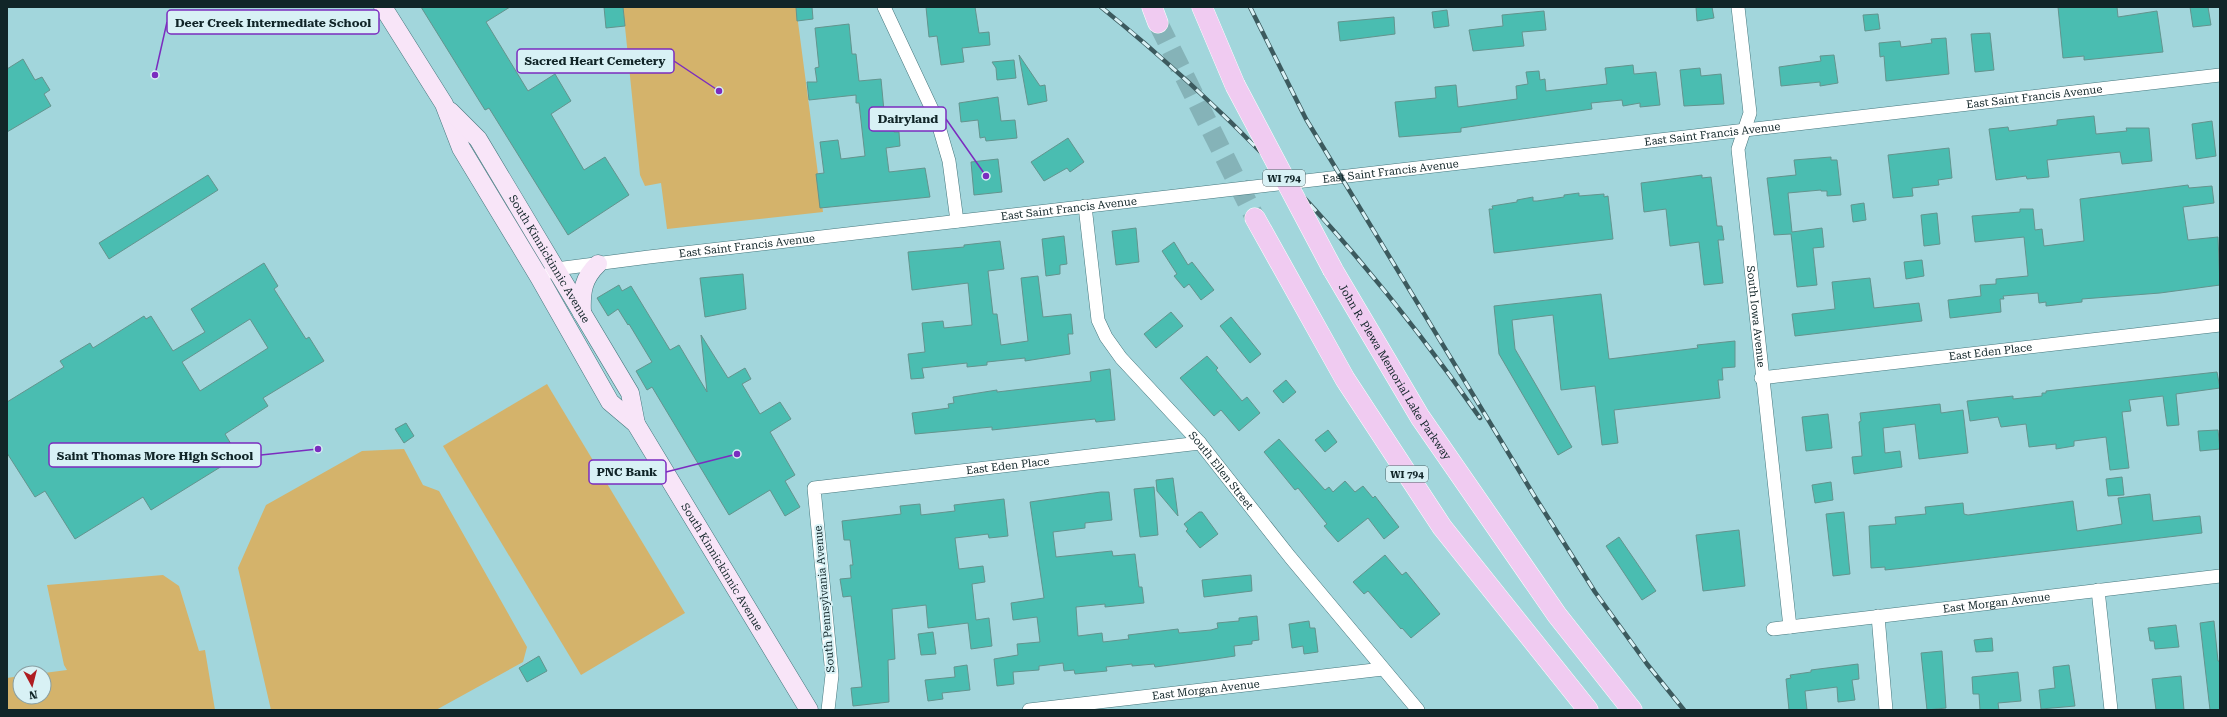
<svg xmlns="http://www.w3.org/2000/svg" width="2227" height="717" viewBox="0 0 2227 717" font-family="'Roboto Serif',serif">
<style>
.green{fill:#d4b36b}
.building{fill:#4abdb1;stroke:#63948e;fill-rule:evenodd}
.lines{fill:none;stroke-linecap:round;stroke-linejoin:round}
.primary-tunnel{stroke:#85b3b8;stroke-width:20;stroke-dasharray:20 10;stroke-linecap:butt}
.street-casing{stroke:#46777d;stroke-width:14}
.secondary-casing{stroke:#46777d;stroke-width:19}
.primary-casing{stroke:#fff;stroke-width:21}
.street{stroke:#fff;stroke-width:13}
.secondary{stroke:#f8e5f8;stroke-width:18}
.primary{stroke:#f0cbf1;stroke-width:20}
.rail-casing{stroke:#3c5a5e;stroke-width:4.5}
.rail{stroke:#d8f1f5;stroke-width:3;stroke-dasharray:9;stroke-linecap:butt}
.primary-bridge-casing{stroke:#fff;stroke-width:21;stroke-linecap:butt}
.primary-bridge{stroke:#f0cbf1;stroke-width:20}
.labels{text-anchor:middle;stroke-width:4;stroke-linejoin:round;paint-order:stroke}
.shield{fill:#d8f1f5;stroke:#4d6266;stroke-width:1}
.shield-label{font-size:10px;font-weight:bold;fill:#112528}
.street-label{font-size:11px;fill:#112528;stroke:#d8f1f5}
.leader{fill:none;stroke:#7b2cbf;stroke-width:1.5}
.callout-dot{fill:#7b2cbf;stroke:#d8f1f5;stroke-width:1.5}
.callout{fill:#d8f1f5;stroke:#7b2cbf;stroke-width:1.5}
.callout-label{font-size:12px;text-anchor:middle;font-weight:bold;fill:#112528}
</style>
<rect width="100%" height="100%" fill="#a2d6dc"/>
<!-- green -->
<g class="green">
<path d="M623,7H796L823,212L667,229L661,183L645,186L640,175Z"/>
<path d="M547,384L685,613L581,675L443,446Z"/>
<path d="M404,449L423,485L439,491L527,647L523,662L436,710H271L238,568L266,505L362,451Z"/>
<path d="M163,575L179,586L199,651L205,650L215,710H7V678L20,676V697H44V673L67,670L64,665L47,585Z"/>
</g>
<!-- building -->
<g class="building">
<path d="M421,7H510L486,22L528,91L555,74L571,101L551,114L584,170L605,157L629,195L568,235L489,108L485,110Z"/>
<path d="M604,7H623L625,26L606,28Z"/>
<path d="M796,7H812L813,19L797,21Z"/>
<path d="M926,7H975L979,33L989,32L990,45L962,48L964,62L941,65L937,36L929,37Z"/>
<path d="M1696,7H1712L1714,18L1697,21Z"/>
<path d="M2058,7H2117L2118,17L2157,11L2163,52L2084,60V56L2063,58Z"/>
<path d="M2190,7H2208L2211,25L2193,27Z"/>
<path d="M1447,10L1449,26L1434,28L1432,12Z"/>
<path d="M1544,11L1546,30L1522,32L1524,46L1473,51L1469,30L1503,26L1502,15Z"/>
<path d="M1878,14L1880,29L1865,31L1863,15Z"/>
<path d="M1394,17L1395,34L1340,41L1338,22Z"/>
<path d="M849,24L852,54H856L859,81L881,79L884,111L892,110L894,132H899L900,146L886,148L889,172L925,168L930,197L820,208L816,174L824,173L820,142L838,140L841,159L865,156L859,103H856V95L809,100L807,82H817L815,68L819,67L815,28Z"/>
<path d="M1990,33L1994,70L1975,72L1971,34Z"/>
<path d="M1946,38L1949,74L1886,81L1884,56L1880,57L1879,43L1900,41L1901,47L1932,43L1931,39Z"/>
<path d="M1019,55L1040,86L1045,85L1047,101L1028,105Z"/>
<path d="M1834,55L1838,83L1820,86V82L1781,86L1779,67L1821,61L1820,56Z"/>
<path d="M23,59L35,80L42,77L50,90L44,94L51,106L7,132V69Z"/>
<path d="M1014,60L1016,78L997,80L996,68L992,62Z"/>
<path d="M1633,65L1634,74L1656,72L1660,105L1640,107V103L1623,106L1622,100L1591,103L1592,109L1461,128V132L1399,137L1395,102L1436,98L1435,87L1456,85L1458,107L1517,99L1516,86L1528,84L1526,72L1539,71L1540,80L1545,79L1546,91L1607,84L1605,68Z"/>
<path d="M1700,68L1701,76L1721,74L1724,104L1684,106L1680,70Z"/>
<path d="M998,97L1001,121L1015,120L1017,138L986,141L985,137L980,138L978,120L961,122L959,103Z"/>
<path d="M2094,116L2096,134L2127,131L2126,128H2149L2152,161L2122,164L2120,152L2065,158L2047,160L2049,177L2027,179L2026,176L1996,180L1989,129L2008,127L2009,131L2057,125V120Z"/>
<path d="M2212,121L2216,156L2196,159L2192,124Z"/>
<path d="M1068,138L1084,162L1070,172L1067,168L1044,181L1031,162Z"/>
<path d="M1949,148L1952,178L1938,180L1939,185L1912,188L1913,196L1893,198L1888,155Z"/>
<path d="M1831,157V160H1837L1841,195L1827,196V191H1821V190L1788,193L1792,232L1822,228L1824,247L1813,248L1817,285L1797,287L1791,234L1774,235L1767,178L1796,175L1794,160Z"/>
<path d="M998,159L1002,192L974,195L971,162Z"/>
<path d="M208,175L218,190L109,259L99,243Z"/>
<path d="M1702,175V178L1711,177L1717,226H1722L1724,240H1718L1723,283L1704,285L1699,242L1670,246L1666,209L1644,212L1641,183Z"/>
<path d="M2188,185L2189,188L2212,186L2214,203L2183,207L2188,240L2218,237L2220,285L2160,293L2082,299V302L2046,306V302L2039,303L2038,293L2003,296L2004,299H2000L2001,312L1950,318L1948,300L1981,296L1980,285L1996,284V279L2028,276L2024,237L1975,242L1972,216L2020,212V209H2033L2035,230L2042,229L2044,246L2084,241L2080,199Z"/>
<path d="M1579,193V196L1604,194V197L1608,196L1613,239L1494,253L1489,209H1493L1492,206L1517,202V200L1533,197V201H1537L1564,197V195Z"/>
<path d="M1864,203L1866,220L1853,222L1851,205Z"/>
<path d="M1937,213L1940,244L1924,246L1921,215Z"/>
<path d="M1136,228L1139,262L1116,265L1112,231Z"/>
<path d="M1064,236L1067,264L1060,265V274L1046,276L1042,239Z"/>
<path d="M1000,241L1004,269L988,271L993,314H997L1001,345L1028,341L1021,278L1038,276L1043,317L1071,314L1073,334H1068L1070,354L1025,361V358L987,362V365L967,367V363L922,368L924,378L911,379L908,354L925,352L922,323L943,321L944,328L972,325L968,283L912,290L908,252L964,247V245Z"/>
<path d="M1174,242L1188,265L1192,262L1214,290L1201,300L1189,284L1184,288L1174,276L1177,274L1162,251Z"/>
<path d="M1922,260L1924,276L1906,279L1904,262Z"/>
<path d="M264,263L278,286L274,289L306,339L309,337L324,361L263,398L268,406L225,434L237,454L234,456L235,458L151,510L143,497L75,539L45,491L35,497L7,453V402L64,367L60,361L90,343L93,348L144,316L146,319L151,316L173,351L205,332L191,309ZM250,319L268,348L200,391L182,362Z"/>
<path d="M743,274L746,309L705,317L700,278Z"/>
<path d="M1870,278L1874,308L1919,303L1922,321L1795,336L1792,314L1835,309L1832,282Z"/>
<path d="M619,285L622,291L631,286L670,350L679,345L707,392L701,335L728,378L745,368L751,379L742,384L760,414L780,402L791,419L770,432L795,475L785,481L800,507L785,516L770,490L729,515L652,387L647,390L636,371L652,362L629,324L628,325L618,309L608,316L597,298Z"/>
<path d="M1601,294L1609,359L1698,348L1697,345L1735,341V367L1722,368L1723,380H1718L1720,398L1614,410L1618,443L1602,445L1595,386L1561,390L1553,315L1512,320L1515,349L1572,447L1558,455L1499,354L1494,306Z"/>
<path d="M1171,312L1183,326L1156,348L1144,334Z"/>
<path d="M1231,317L1261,354L1250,363L1220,326Z"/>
<path d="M1207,356L1218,368L1216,370L1242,401L1247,397L1260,413L1239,431L1221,410L1214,416L1180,378Z"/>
<path d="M1110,369L1115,420L1096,422L1095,419L992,430V427L915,434L912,413L949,408L948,404L954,403L953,397L997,390V392L1091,381L1090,372Z"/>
<path d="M2217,372L2220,388L2176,394L2179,425L2167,426L2163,396L2129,400L2131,411L2122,412L2129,468L2110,470L2106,437L2074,441V446L2056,449V444L2029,447L2026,424L2001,427L1998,417L1970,421L1967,401L2013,396V399L2042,396V393H2046V391Z"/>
<path d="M1286,380L1296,392L1283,403L1273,391Z"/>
<path d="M1940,404L1941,413L1963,410L1968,453L1919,459L1915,424L1883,428L1885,453L1900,451L1902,467L1854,474L1852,457L1862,456L1859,422L1861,421L1860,413Z"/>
<path d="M1828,414L1832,448L1806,451L1802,417Z"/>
<path d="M406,423L414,436L404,443L395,429Z"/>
<path d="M1328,430L1337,442L1325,452L1315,440Z"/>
<path d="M2218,430L2220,449L2200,451L2198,431Z"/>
<path d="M1279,439L1325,490L1329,487L1333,492L1345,481L1355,492L1363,486L1373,498L1375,496L1399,527L1384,539L1368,518L1338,542L1324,526L1327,524L1298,488L1295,490L1264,452Z"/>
<path d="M2122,477L2124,495L2108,496L2106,479Z"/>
<path d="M1173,478L1178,516L1157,491L1156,480Z"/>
<path d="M1831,482L1833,500L1815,503L1812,485Z"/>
<path d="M1154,487L1158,535L1140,537L1134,489Z"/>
<path d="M1101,492H1109L1112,520L1085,523V528L1053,532L1056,557L1112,551L1113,556L1135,554L1139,587H1142L1144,603L1105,607V604L1076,607L1078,636L1102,633L1103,642L1129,639L1128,635L1178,629L1179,633L1211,630L1218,628L1217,623L1239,621V618L1257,616L1259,640L1252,641V644L1234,646L1235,656L1208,660L1155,667L1154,664L1132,666V664L1106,667L1107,671L1075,674L1074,670L1064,671L1063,663L1039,666V670L1013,672L1014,684L997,686L994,659L1018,655L1017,644L1040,642L1037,617L1013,620L1011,603L1044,598L1030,502Z"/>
<path d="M2150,494L2153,521L2200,516L2202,533L1914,567L1885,570V567L1871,568L1869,526L1896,524L1895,517L1926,514L1925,507L1963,503L1964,514L1968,515L2073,501L2077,531L2122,524L2118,498Z"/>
<path d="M1004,499L1008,536L989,538L988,534L955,538L959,569L983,566L985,582L972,584L976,620L989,618L992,646L971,649L968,623L928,628L926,605L892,609L895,659L888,660L889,702L853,706L851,688L862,687L851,596L843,597L840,579L851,578L850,565H853L850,540H844L842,521L901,514L900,506L920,504L921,515L955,511L954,505Z"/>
<path d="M1199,512H1202L1218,534L1200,548L1186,531L1188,529L1184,524Z"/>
<path d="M1844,512L1850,574L1833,576L1826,514Z"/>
<path d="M1739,530L1745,586L1703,591L1696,535Z"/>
<path d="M1619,537L1656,591L1642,600L1606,546Z"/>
<path d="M1385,555L1402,575L1406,572L1440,614L1411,638L1402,628L1401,629L1368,591L1364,594L1353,582Z"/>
<path d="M1251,575L1252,591L1204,597L1202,580Z"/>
<path d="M1309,621L1310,628H1315L1318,652L1304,654L1303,646L1292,648L1289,624Z"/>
<path d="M2214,621L2218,661H2220V710H2210L2200,623Z"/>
<path d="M2176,625L2179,647L2155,649L2154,641H2150L2148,628Z"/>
<path d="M933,632L936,654L921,655L918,634Z"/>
<path d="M1992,638L1993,651L1976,652L1974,640Z"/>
<path d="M1942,651L1946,708L1927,710L1921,653Z"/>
<path d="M539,656L547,671L527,682L519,668Z"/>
<path d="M1858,664L1859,679L1852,680L1855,700L1838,702L1837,687L1805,691L1807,710H1789L1786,679L1791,678L1790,675L1811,672V670Z"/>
<path d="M967,665L970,690L942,693L943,699L928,701L925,680L955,677L954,667Z"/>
<path d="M2069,665L2075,706L2041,709L2039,690L2055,688L2053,667Z"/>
<path d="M2018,672L2021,701L1998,703L1999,710H1980L1979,694H1973L1972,677Z"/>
<path d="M2181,676L2184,710H2156L2152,679Z"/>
</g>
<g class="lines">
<!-- primary-tunnel -->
<path class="primary-tunnel" d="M1158,23L1255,218"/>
<defs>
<g id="street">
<path d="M884,7L937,120L949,161L957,221"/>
<path id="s1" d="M1738,7L1750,113L1738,149L1790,627"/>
<path id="s2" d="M1085,206L1098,320L1106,337L1121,358L1200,443L1290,557L1418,710"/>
<path id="s3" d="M550,272L556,269L649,257L2220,75"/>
<path id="s4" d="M1761,378L2220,325"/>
<path d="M2098,590L2111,710"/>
<path d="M1878,616L1886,710"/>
<path id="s5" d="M1773,629L2220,576"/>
<path id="s6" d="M828,710L832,675L814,488L1200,443"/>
<path id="s7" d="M1029,710L1383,669"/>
</g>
<g id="secondary">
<path id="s8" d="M383,7L444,104L461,148L539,277L610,402L636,424L809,710"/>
<path id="s9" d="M450,111L478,139L630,393L636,424"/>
<path d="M582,313C581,292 583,278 598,264"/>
</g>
<g id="primary">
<path d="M1152,7L1158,23"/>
<path d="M1202,7L1235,85"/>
<path d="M1255,218L1345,379L1442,527L1588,710"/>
<path id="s10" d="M1333,270L1420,417L1557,615L1632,710"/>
</g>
</defs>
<!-- street casing -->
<use href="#street" class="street-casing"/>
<!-- secondary casing -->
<use href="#secondary" class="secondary-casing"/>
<!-- primary casing -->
<use href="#primary" class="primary-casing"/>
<!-- street -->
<use href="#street" class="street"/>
<!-- secondary -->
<use href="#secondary" class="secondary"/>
<!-- primary -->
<use href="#primary" class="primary"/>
<defs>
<g id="rail">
<path d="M1101,7C1246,124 1374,265 1480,418"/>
<path d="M1250,7L1306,119L1535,497L1595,592L1647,664L1684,710"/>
</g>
</defs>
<!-- rail casing -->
<use href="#rail" class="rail-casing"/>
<!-- rail -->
<use href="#rail" class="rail"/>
<defs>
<path id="primary-bridge" d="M1235,85L1333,270"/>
</defs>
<!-- primary-bridge casing -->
<use href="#primary-bridge" class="primary-bridge-casing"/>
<!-- primary-bridge -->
<use href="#primary-bridge" class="primary-bridge"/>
</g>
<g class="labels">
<!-- shield labels -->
<g class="shield">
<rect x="1263" y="170" width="42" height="16" rx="3"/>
<rect x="1386" y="466" width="42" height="16" rx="3"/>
</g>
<g class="shield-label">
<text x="1284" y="182">WI 794</text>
<text x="1407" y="478">WI 794</text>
</g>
<!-- street labels -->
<g class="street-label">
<text dy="4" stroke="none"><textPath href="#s3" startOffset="1495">East Saint Francis Avenue</textPath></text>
<text dy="4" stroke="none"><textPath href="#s3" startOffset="1171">East Saint Francis Avenue</textPath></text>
<text dy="4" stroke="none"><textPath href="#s3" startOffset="847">East Saint Francis Avenue</textPath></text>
<text dy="4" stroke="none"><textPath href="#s3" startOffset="523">East Saint Francis Avenue</textPath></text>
<text dy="4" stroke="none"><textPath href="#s3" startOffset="199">East Saint Francis Avenue</textPath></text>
<text dy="4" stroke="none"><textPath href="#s9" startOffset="179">South Kinnickinnic Avenue</textPath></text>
<text dy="4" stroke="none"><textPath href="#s1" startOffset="313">South Iowa Avenue</textPath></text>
<text dy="4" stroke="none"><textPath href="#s4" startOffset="231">East Eden Place</textPath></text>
<text dy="4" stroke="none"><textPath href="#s10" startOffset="119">John R. Plewa Memorial Lake Parkway</textPath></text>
<text dy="4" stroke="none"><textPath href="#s6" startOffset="418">East Eden Place</textPath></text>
<text dy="4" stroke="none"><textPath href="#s2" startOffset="310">South Ellen Street</textPath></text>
<text dy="4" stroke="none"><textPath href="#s8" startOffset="657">South Kinnickinnic Avenue</textPath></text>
<text transform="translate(824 599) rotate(-95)" y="4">South Pennsylvania Avenue</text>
<text dy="4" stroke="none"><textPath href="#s5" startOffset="225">East Morgan Avenue</textPath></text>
<text dy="4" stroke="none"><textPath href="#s7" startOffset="178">East Morgan Avenue</textPath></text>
</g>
</g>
<!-- callouts -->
<path class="leader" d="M155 75L167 22M719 91L674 61M986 176L946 119M318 449L261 455M737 454L666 472"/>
<g class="callout-dot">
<circle cx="155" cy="75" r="4"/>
<circle cx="719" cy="91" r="4"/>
<circle cx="986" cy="176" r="4"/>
<circle cx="318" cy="449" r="4"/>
<circle cx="737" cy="454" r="4"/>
</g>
<g class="callout">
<rect x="167" y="10" width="212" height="24" rx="4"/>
<rect x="517" y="49" width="157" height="24" rx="4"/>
<rect x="869" y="107" width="77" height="24" rx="4"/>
<rect x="49" y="443" width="212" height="24" rx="4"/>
<rect x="589" y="460" width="77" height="24" rx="4"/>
</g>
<g class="callout-label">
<text x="273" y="27">Deer Creek Intermediate School</text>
<text x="595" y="65">Sacred Heart Cemetery</text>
<text x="908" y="123">Dairyland</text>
<text x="155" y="460">Saint Thomas More High School</text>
<text x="627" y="476">PNC Bank</text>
</g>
<!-- border -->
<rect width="2227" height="717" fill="none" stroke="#112528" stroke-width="16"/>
<!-- north arrow -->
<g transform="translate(32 685) rotate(173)"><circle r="19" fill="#d8f1f5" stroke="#889fa3"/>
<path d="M0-3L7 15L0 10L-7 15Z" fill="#af1d22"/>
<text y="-6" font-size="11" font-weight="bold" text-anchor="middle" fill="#112528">N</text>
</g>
</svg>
